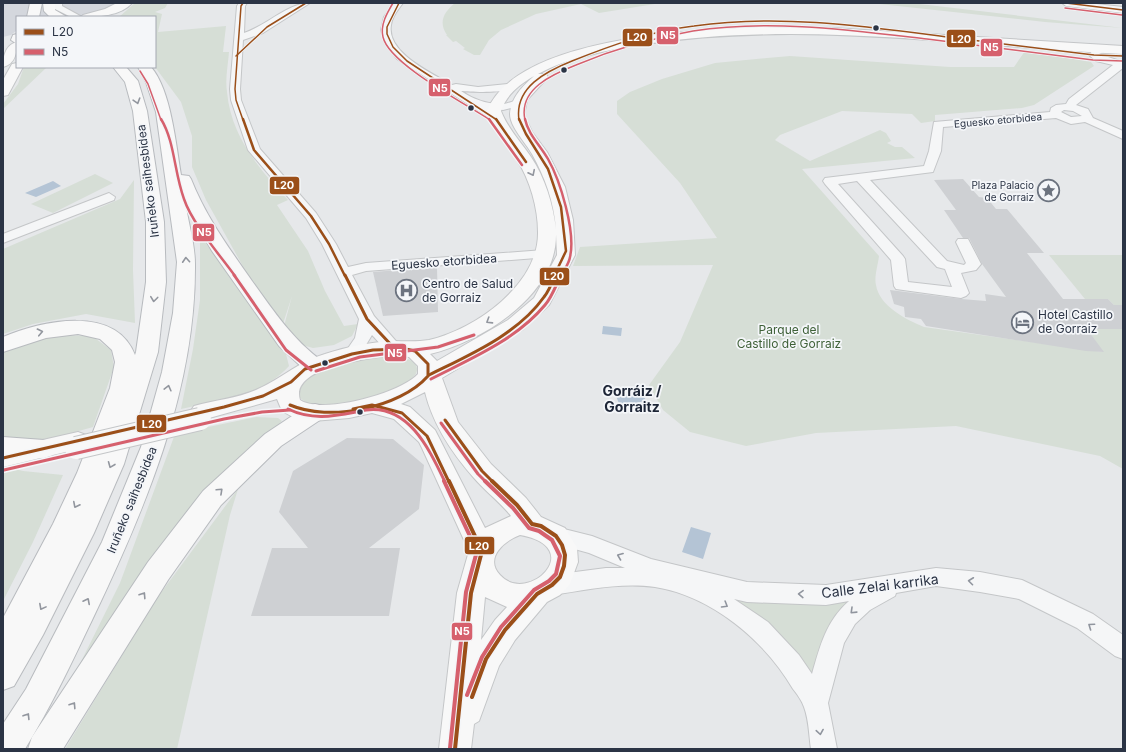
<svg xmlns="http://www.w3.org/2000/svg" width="1126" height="752" viewBox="0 0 1126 752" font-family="Inter,sans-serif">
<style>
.built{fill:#d4d7dd}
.green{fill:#d6ded6}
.water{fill:#b4c4d5}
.building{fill:#ced0d3}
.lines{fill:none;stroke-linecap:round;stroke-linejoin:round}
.street-casing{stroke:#c4c6c8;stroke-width:2}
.secondary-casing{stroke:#c4c6c8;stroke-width:2}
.primary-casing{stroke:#c2c5c8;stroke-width:2}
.highway-casing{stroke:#b8bbbf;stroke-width:2}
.street{fill:#f5f6f7;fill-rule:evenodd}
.secondary{fill:#f8f8f8;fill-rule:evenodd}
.primary{fill:#f8f8f8;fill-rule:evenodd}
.highway{fill:#f8f8f8;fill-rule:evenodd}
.secondary-bridge-casing{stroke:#c4c6c8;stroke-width:24;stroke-linecap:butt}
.secondary-bridge{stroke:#f8f8f8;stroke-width:22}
.bus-1-far3-casing{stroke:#f4f6f9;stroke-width:3}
.bus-1-far2-casing{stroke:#f4f6f9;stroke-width:5}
.bus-1-far1-casing{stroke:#f4f6f9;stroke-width:6}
.bus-1-casing{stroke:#f4f6f9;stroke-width:7}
.bus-2-far3-casing{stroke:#f4f6f9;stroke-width:3}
.bus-2-far2-casing{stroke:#f4f6f9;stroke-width:5}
.bus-2-far1-casing{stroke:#f4f6f9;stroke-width:6}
.bus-2-casing{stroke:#f4f6f9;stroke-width:7}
.bus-1-far3{stroke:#9b4f19;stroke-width:1.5}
.bus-1-far2{stroke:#9b4f19;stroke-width:2.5}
.bus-1-far1{stroke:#9b4f19;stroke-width:3}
.bus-1{stroke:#9b4f19;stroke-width:4}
.bus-2-far3{stroke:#d6606d;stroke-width:1.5}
.bus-2-far2{stroke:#d6606d;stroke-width:2.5}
.bus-2-far1{stroke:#d6606d;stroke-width:3}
.bus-2{stroke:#d6606d;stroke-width:4}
.oneway{stroke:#92969e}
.oneway2{stroke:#90959e}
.bus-dot{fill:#2b3445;stroke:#f4f6f9;stroke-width:1.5}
.labels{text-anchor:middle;stroke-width:3.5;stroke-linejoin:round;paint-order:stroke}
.far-street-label{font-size:10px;fill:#2b3445;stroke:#f4f6f9}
.far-poi-label{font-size:10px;fill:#2b3445;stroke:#f4f6f9;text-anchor:end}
.street-label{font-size:12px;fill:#2b3445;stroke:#f4f6f9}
.poi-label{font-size:12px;fill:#2b3445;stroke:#f4f6f9;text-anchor:start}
.park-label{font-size:12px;fill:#3f6138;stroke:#f4f6f9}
.quarter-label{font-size:14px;font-weight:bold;fill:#1d2536;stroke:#f4f6f9}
.near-street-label{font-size:14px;fill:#2b3445;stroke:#f4f6f9}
.line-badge{stroke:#f4f6f9;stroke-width:1.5}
.badge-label{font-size:11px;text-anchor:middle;font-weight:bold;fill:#fff}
</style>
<rect width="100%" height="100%" fill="#e6e8ea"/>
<!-- built -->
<path class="built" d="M3,3H122L90,14L61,17H17V30L11,35L3,37Z"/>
<!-- green -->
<g class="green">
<path d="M135,3H168L165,8L155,12L162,14L158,32L226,26L223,52H229C228,65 225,79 227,92C231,136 259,169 288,200L277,205L308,251L325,291L344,326L358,324L352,336L334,345L313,348L302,345L283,330L292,296L280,333L206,200L192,167V136L181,102L155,67V17H119Z"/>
<path d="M455,3H661L599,13L581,4L536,14L501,30L489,40L480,55H474L463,49L465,48L456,41L453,42L446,35H447C438,22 444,12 455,3Z"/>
<path d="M870,3H911L1123,28L1045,22Z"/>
<path d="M1025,51L1091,62L1094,66L1034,105L1022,108L935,115V121L921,123L912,114L842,111L780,135L775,140L810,161L880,130L886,133L891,141L887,143L895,147H902L915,158L802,169L879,256C878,265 874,277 876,285C879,306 907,320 924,327L1103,352L1087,329H1123V469L1100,456L956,426L816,433L746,446L690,432L663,410L649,385L680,342L713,265L573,266L580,247L717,238L680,183L617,114V101L630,92L662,79L715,63L767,58L790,56L950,67H1014Z"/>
<path d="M24,67H47L3,109V104L18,84Z"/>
<path d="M95,174L113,183L53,213L31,204Z"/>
<path d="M134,180L133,270L135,323L86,314L33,324L3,334V249L120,199Z"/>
<path d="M200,235L273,336L286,354L289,366C262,396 218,401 181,409L193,349L200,300Z"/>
<path d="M1049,255H1123V305H1114L1108,299H1085Z"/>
<path d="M63,335L92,336L111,350L114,367L93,427C64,435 34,445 3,440V352C22,342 41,337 63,335Z"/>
<path d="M394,355C402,357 415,359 417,368C420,390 334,407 316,406C310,405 305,402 300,398C300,394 299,388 300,385C308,367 375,357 394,355Z"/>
<path d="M256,417L278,418L282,421L260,442L64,696L120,583L175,434Z"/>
<path d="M3,466L23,471L63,475L33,542L3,601Z"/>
<path d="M238,489L230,515L177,749H65L157,598Z"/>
<path d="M719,594L844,599L853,601L812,681Z"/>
</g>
<!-- water -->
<g class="water">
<path d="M53,181L61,186L36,197L25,193Z"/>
<path d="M603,326L622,328L621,336L602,334Z"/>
<path d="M642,392L646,401L620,406L616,396Z"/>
<path d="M691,527L711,533L703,559L682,552Z"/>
</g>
<!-- building -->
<g class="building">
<path d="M963,179L979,197L987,198L996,209H1007L1044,253H1027L1063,299H1108L1114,305H1123V329H1087L1104,352L1086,351L926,326L921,319L905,317L904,307L894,304L890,290L961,299L986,301L985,294L1006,297L982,264L969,238H963L944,210H956L934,180Z"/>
<path d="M437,267L438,312L383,316L373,272Z"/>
<path d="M347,438L393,439L424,465L419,509L369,548H400L389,616H251L272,548H308L279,512L293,471Z"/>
</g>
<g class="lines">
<defs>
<g id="street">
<path d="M54,3H62V6L82,17H71L55,9Z"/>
<path d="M239,3H247L245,6L244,33C266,26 288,3 310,3L263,33L243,40L240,89L241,100L260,149L316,213L336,244L348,267L366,263L544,250L549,251L551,254L549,257L366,271L352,275L374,316L402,348L400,352C387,355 380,343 372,335L358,358L352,360L346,358L344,354L355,338L359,319L322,244L306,218L248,150L231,100L230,89L237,6Z"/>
<path d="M394,3H403C398,10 392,16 391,25C386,53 432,73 452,85L456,84L478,87L518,83L519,85C512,94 472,92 461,91C473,99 488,105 504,104C510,103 516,99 523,101L524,103L523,105L503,110L488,108L501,117L495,120L491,119L397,59L385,43L381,30L384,17Z"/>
<path d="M1062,3H1087L1123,7V13L1066,6Z"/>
<path d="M1104,46L1109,49L1099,54L1123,62V68L1076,105L1088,109L1093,118L1123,131V139L1085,122L1071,124L1056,118L943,127L941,151L933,172L870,180L947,261L964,265L966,263L956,242L958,239H968L981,264L976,270L961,273L969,293L966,296L961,298L896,289L894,286L891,260L825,184L823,181L825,178L924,166L929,151L934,122L1050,112L1051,108L1056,105L1066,104L1069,99L1113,65L1096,61L1089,55L1094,49ZM1064,110L1073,111L1082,116L1071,117L1061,112ZM857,181L937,267L945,269L952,287L908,282L905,259L903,256L838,184Z"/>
<path d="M109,193L115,197L114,200L3,243V234Z"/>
<path d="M556,527L592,536L651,559L747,582L826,585L936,568L980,572L1022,580L1093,614L1123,635V659L1115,656L1077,628L1019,599L980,592L936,586L896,593L895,596L870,610L855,624L844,643L828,703L837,749H811C809,736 809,720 804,707C802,701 797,694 793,689C765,641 712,596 655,587C621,582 586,590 552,595L544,592L541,585L544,578L552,575L606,568H625L589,553L549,542L546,536L549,530ZM734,599L747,602L826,605L849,601C826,621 820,646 812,674L799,655L768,622Z"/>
</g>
<g id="secondary">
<path d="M759,27L832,28L1123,46V54C965,46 804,20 646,44C612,49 569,57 538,74H546L548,77L527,100L524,115L532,132L547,152L565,187L573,220L575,255L549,305L522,330L442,378L458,422L491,464L526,498L541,517L565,528L577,548L578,562L570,584L560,595L547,602L515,640L499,666L479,721L474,724L471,749H439L457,593L469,551L422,448L419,442L394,419L372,413L349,418L313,421L291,416L282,411L277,399L202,420L194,418L190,412L194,406C215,400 239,398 258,389C282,378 300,361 325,354C346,347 371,342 393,341C405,341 417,342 429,340C476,329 539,284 538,232C538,208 530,180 517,160C507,143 493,130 487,111C516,38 690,30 759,27ZM534,76C523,86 511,97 510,114C510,127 526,143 532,154C545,177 554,202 556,229C553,204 545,178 531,157C521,142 508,129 501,111C507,94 519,85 534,76ZM556,234L557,255L534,298L508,320L437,361L430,354C483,341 557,295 556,234ZM394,355L409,357L418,366V374C401,393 322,415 300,400C289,366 373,358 394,355ZM425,392C433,425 452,453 474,478C485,491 500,502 511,516L485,528L435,430L410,407L401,404ZM520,535C588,547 528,606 500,575C484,558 504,541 520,535ZM485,597L507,607L495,620L481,640Z"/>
<path d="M17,42C17,53 15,64 3,67C3,57 5,45 17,42Z"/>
<path d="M17,63V67H23L8,95L3,96V80L12,64Z"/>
<path d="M78,432L86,435L90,441L86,447L3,467V449Z"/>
</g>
<path id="primary" d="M117,3H132C121,16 97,17 81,17L83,15L105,9Z"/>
<g id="highway">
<path d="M30,3H42L39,17H27Z"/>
<path d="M43,3H55V10L67,17L49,16L44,11Z"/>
<path d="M17,34V44L11,40L13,35Z"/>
<path d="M113,67H126L138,81L147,111L164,222L166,282L158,352L124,464L94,533L43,635L14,686L3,690V618L53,524L77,473L110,388L115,362L112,350L100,339L78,334L46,338L3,352V337C42,321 115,304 135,355L136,352L146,282V222L133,111L125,82Z"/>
<path d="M138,67H151C171,90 176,145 181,175L189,176L191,179C206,217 229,248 252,281C273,310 292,339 322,361L325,366L322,371L314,373L306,371L279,346L212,251L186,207C189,225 195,245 195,264C196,389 146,507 93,618C72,662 51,707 25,749H3V724L26,689L102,542L141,447L162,372L173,313L177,262L156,112L146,82Z"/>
<path d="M315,404L323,406L327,412L323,418L281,446L221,505L168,580L63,749H28L32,737L148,562L203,491L265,434L307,406Z"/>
<path d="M3,437L44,440L53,443L56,449L53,455L44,458L3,455Z"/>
</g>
</defs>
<!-- street casing -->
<use href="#street" class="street-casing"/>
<!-- secondary casing -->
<use href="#secondary" class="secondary-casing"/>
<!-- primary casing -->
<use href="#primary" class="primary-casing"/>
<!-- highway casing -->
<use href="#highway" class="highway-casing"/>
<!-- street -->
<use href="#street" class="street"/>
<!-- secondary -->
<use href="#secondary" class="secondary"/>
<!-- primary -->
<use href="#primary" class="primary"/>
<!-- highway -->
<use href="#highway" class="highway"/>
<defs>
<path id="secondary-bridge" d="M76,448L200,419"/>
</defs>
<!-- secondary-bridge casing -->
<use href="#secondary-bridge" class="secondary-bridge-casing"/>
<!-- secondary-bridge -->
<use href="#secondary-bridge" class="secondary-bridge"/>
<defs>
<g id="bus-1-far3">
<path d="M243,3L241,6L235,89L236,100L243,120"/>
<path d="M399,3L387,27V34L393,47L407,61L497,120"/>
<path d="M1066,3L1123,10"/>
<path d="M236,56L267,27L306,3"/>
<path d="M519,120C514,87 547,71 572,61C612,45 651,31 694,26C778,14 863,26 947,37C996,43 1045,49 1094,55L1123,56"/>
</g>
<g id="bus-1-far2">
<path d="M243,119L254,150L311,216L329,244L345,276"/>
<path d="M496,119L526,162"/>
<path d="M519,119L526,134L548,169L561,207L566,251L554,276"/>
</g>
<g id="bus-1-far1">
<path d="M345,275L367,319L394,348"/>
<path d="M429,375C469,355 517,335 544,297C549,291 552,283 555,275"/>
<path d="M353,409L372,405L402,413L427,436L449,482"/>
<path d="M445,420L482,471L493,482"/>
<path d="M3,458L224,407L263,396L291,382L305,369L352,354L373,350L406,349L415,351L428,364V376C400,408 329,422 290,405"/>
</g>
<g id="bus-1">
<path d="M449,481L482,551L471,593L455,749"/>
<path d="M472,697L486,659L505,630L537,594L552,585L560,577L564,566L565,555L562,545L556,536L541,526L532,524L517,505L492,481"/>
</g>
<g id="bus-2-far3">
<path d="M393,3C387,13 380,25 383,37C389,64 466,104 490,120"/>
<path d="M1065,8L1122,15"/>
<path d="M140,71L148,84L161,120"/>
<path d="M525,120C518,89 553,74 576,65C614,49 652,38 693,31C769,19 850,30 927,39C982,46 1038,53 1093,60L1123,61"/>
</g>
<g id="bus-2-far2">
<path d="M161,119C175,142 174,172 184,199C192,223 219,254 235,276"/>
<path d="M489,119L522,165"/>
<path d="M525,119C528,134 540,145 548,159C560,180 576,232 570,257C569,264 564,270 561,276"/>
</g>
<g id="bus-2-far1">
<path d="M234,275L286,350L311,370"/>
<path d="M316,371L360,357L438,347L474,335"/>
<path d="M431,379C470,359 516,340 545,305C552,297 556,285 561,275"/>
<path d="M288,409C315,422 338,415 366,410C409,404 430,451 445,482"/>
<path d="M441,423L478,474L486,482"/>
<path d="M4,470L224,419L262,412L290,410"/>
</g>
<g id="bus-2">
<path d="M444,481L477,551L466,592L450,748"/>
<path d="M467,695L482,657L501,627L534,590L549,581L556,574L560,556L552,540L539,531L529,528L513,508L485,481"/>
</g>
</defs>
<!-- bus-1-far3 casing -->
<use href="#bus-1-far3" class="bus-1-far3-casing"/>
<!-- bus-1-far2 casing -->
<use href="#bus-1-far2" class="bus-1-far2-casing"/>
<!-- bus-1-far1 casing -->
<use href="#bus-1-far1" class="bus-1-far1-casing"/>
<!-- bus-1 casing -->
<use href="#bus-1" class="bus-1-casing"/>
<!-- bus-2-far3 casing -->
<use href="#bus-2-far3" class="bus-2-far3-casing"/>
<!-- bus-2-far2 casing -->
<use href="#bus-2-far2" class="bus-2-far2-casing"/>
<!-- bus-2-far1 casing -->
<use href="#bus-2-far1" class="bus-2-far1-casing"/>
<!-- bus-2 casing -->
<use href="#bus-2" class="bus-2-casing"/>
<!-- bus-1-far3 -->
<use href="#bus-1-far3" class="bus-1-far3"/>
<!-- bus-1-far2 -->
<use href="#bus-1-far2" class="bus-1-far2"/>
<!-- bus-1-far1 -->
<use href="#bus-1-far1" class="bus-1-far1"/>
<!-- bus-1 -->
<use href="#bus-1" class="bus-1"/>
<!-- bus-2-far3 -->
<use href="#bus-2-far3" class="bus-2-far3"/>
<!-- bus-2-far2 -->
<use href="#bus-2-far2" class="bus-2-far2"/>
<!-- bus-2-far1 -->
<use href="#bus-2-far1" class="bus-2-far1"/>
<!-- bus-2 -->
<use href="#bus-2" class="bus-2"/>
</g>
<!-- one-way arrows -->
<defs><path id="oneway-chevron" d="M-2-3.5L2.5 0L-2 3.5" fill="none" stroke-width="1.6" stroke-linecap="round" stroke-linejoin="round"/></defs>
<g class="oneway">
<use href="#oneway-chevron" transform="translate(137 101) rotate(73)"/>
<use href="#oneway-chevron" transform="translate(532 173) rotate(64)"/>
<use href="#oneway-chevron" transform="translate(186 260) rotate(-94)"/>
<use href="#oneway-chevron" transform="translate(154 299) rotate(97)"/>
<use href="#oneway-chevron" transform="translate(489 321) rotate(148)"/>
<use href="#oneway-chevron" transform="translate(40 332) rotate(-12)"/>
<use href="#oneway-chevron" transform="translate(168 388) rotate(-76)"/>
<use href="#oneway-chevron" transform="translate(111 465) rotate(112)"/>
<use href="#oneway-chevron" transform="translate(220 491) rotate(-43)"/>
<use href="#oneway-chevron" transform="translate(76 505) rotate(117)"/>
<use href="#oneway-chevron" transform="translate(143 595) rotate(-57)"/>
<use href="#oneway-chevron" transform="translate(87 601) rotate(-63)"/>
<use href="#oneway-chevron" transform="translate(42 607) rotate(118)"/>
<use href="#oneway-chevron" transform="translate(73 705) rotate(-57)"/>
<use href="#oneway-chevron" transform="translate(27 716) rotate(-58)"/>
</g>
<g class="oneway2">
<use href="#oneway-chevron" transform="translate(620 556) rotate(-159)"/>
<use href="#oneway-chevron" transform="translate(971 581) rotate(-173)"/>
<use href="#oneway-chevron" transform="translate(801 594) rotate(-178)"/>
<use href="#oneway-chevron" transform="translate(725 605) rotate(31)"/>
<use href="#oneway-chevron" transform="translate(853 611) rotate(136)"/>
<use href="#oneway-chevron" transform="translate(1091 626) rotate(-145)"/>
<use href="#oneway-chevron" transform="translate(820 732) rotate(81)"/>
</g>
<!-- icons -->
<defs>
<symbol id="sight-ring" viewBox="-11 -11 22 22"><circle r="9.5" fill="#f4f6f9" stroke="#6c737f" stroke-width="1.5"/><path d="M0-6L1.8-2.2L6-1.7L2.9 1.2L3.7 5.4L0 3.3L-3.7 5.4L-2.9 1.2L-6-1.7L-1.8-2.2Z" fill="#6c737f"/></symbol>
<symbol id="hospital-ring" viewBox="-11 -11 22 22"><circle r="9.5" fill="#f4f6f9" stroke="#6c737f" stroke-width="1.5"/><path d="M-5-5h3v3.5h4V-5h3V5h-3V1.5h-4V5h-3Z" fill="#6c737f"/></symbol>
<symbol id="hotel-ring" viewBox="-11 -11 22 22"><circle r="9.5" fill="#f4f6f9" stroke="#6c737f" stroke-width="1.5"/><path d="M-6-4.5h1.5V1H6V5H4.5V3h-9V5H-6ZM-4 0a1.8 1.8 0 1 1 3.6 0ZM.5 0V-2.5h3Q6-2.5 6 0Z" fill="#6c737f"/></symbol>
</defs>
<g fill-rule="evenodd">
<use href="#sight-ring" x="1036" y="178" width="25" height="25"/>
<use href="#hospital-ring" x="394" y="278" width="25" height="25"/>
<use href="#hotel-ring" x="1010" y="310" width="25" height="25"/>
</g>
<!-- markers -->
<g class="bus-dot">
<circle cx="876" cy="28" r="3.5"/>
<circle cx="564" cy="70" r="3.5"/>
<circle cx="471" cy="108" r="3.5"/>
<circle cx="325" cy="363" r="3.5"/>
<circle cx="360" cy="412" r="3.5"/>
</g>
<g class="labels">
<!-- far-street labels -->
<g class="far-street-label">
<text transform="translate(998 120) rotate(-5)" y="4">Eguesko etorbidea</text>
</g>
<!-- far-poi labels -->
<g class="far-poi-label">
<text x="1034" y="189">Plaza Palacio<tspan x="1034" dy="12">de Gorraiz</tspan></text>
</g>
<!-- street labels -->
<g class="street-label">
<text transform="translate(148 181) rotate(-97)" y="4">Iruñeko saihesbidea</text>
<text transform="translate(444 262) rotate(-4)" y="4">Eguesko etorbidea</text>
<text transform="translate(132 500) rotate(-68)" y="4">Iruñeko saihesbidea</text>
</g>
<!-- poi labels -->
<g class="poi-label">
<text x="422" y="288">Centro de Salud<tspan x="422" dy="14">de Gorraiz</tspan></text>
<text x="1038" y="319">Hotel Castillo<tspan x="1038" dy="14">de Gorraiz</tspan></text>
</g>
<!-- park labels -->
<g class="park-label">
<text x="789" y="334">Parque del<tspan x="789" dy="14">Castillo de Gorraiz</tspan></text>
</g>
<!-- quarter labels -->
<g class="quarter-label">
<text x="632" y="396">Gorráiz /<tspan x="632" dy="16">Gorraitz</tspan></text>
</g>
<!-- near-street labels -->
<g class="near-street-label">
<text transform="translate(880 586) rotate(-7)" y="5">Calle Zelai karrika</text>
</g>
</g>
<g class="line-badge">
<rect x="656" y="26" width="23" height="19" rx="4" fill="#d6606d"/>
<rect x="622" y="28" width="31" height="19" rx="4" fill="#9b4f19"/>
<rect x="946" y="29" width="30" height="19" rx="4" fill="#9b4f19"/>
<rect x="980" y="38" width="23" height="19" rx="4" fill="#d6606d"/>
<rect x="428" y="78" width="23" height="19" rx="4" fill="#d6606d"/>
<rect x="269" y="176" width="31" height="19" rx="4" fill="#9b4f19"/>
<rect x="192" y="223" width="23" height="19" rx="4" fill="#d6606d"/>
<rect x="539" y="267" width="31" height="19" rx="4" fill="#9b4f19"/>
<rect x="384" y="343" width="23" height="19" rx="4" fill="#d6606d"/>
<rect x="136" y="414" width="31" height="19" rx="4" fill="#9b4f19"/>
<rect x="464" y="536" width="31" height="19" rx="4" fill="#9b4f19"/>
<rect x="451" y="622" width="22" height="19" rx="4" fill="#d6606d"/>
</g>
<g class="badge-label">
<text x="668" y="39">N5</text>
<text x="637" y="41">L20</text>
<text x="961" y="43">L20</text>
<text x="991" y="51">N5</text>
<text x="440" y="92">N5</text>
<text x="284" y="189">L20</text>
<text x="204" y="236">N5</text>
<text x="554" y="280">L20</text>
<text x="395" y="357">N5</text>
<text x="152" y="428">L20</text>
<text x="479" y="550">L20</text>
<text x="462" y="635">N5</text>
</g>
<!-- border -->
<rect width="1126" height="752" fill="none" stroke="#2b3445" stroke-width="8"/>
<!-- legend -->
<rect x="16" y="16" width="140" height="52" fill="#f4f6f9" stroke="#a4a8b1"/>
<rect x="24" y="29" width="20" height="6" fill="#9b4f19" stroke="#a4a8b1"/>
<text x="52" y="36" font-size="12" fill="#2b3445">L20</text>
<rect x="24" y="49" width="20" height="6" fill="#d6606d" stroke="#a4a8b1"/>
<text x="52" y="56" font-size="12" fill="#2b3445">N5</text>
</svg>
